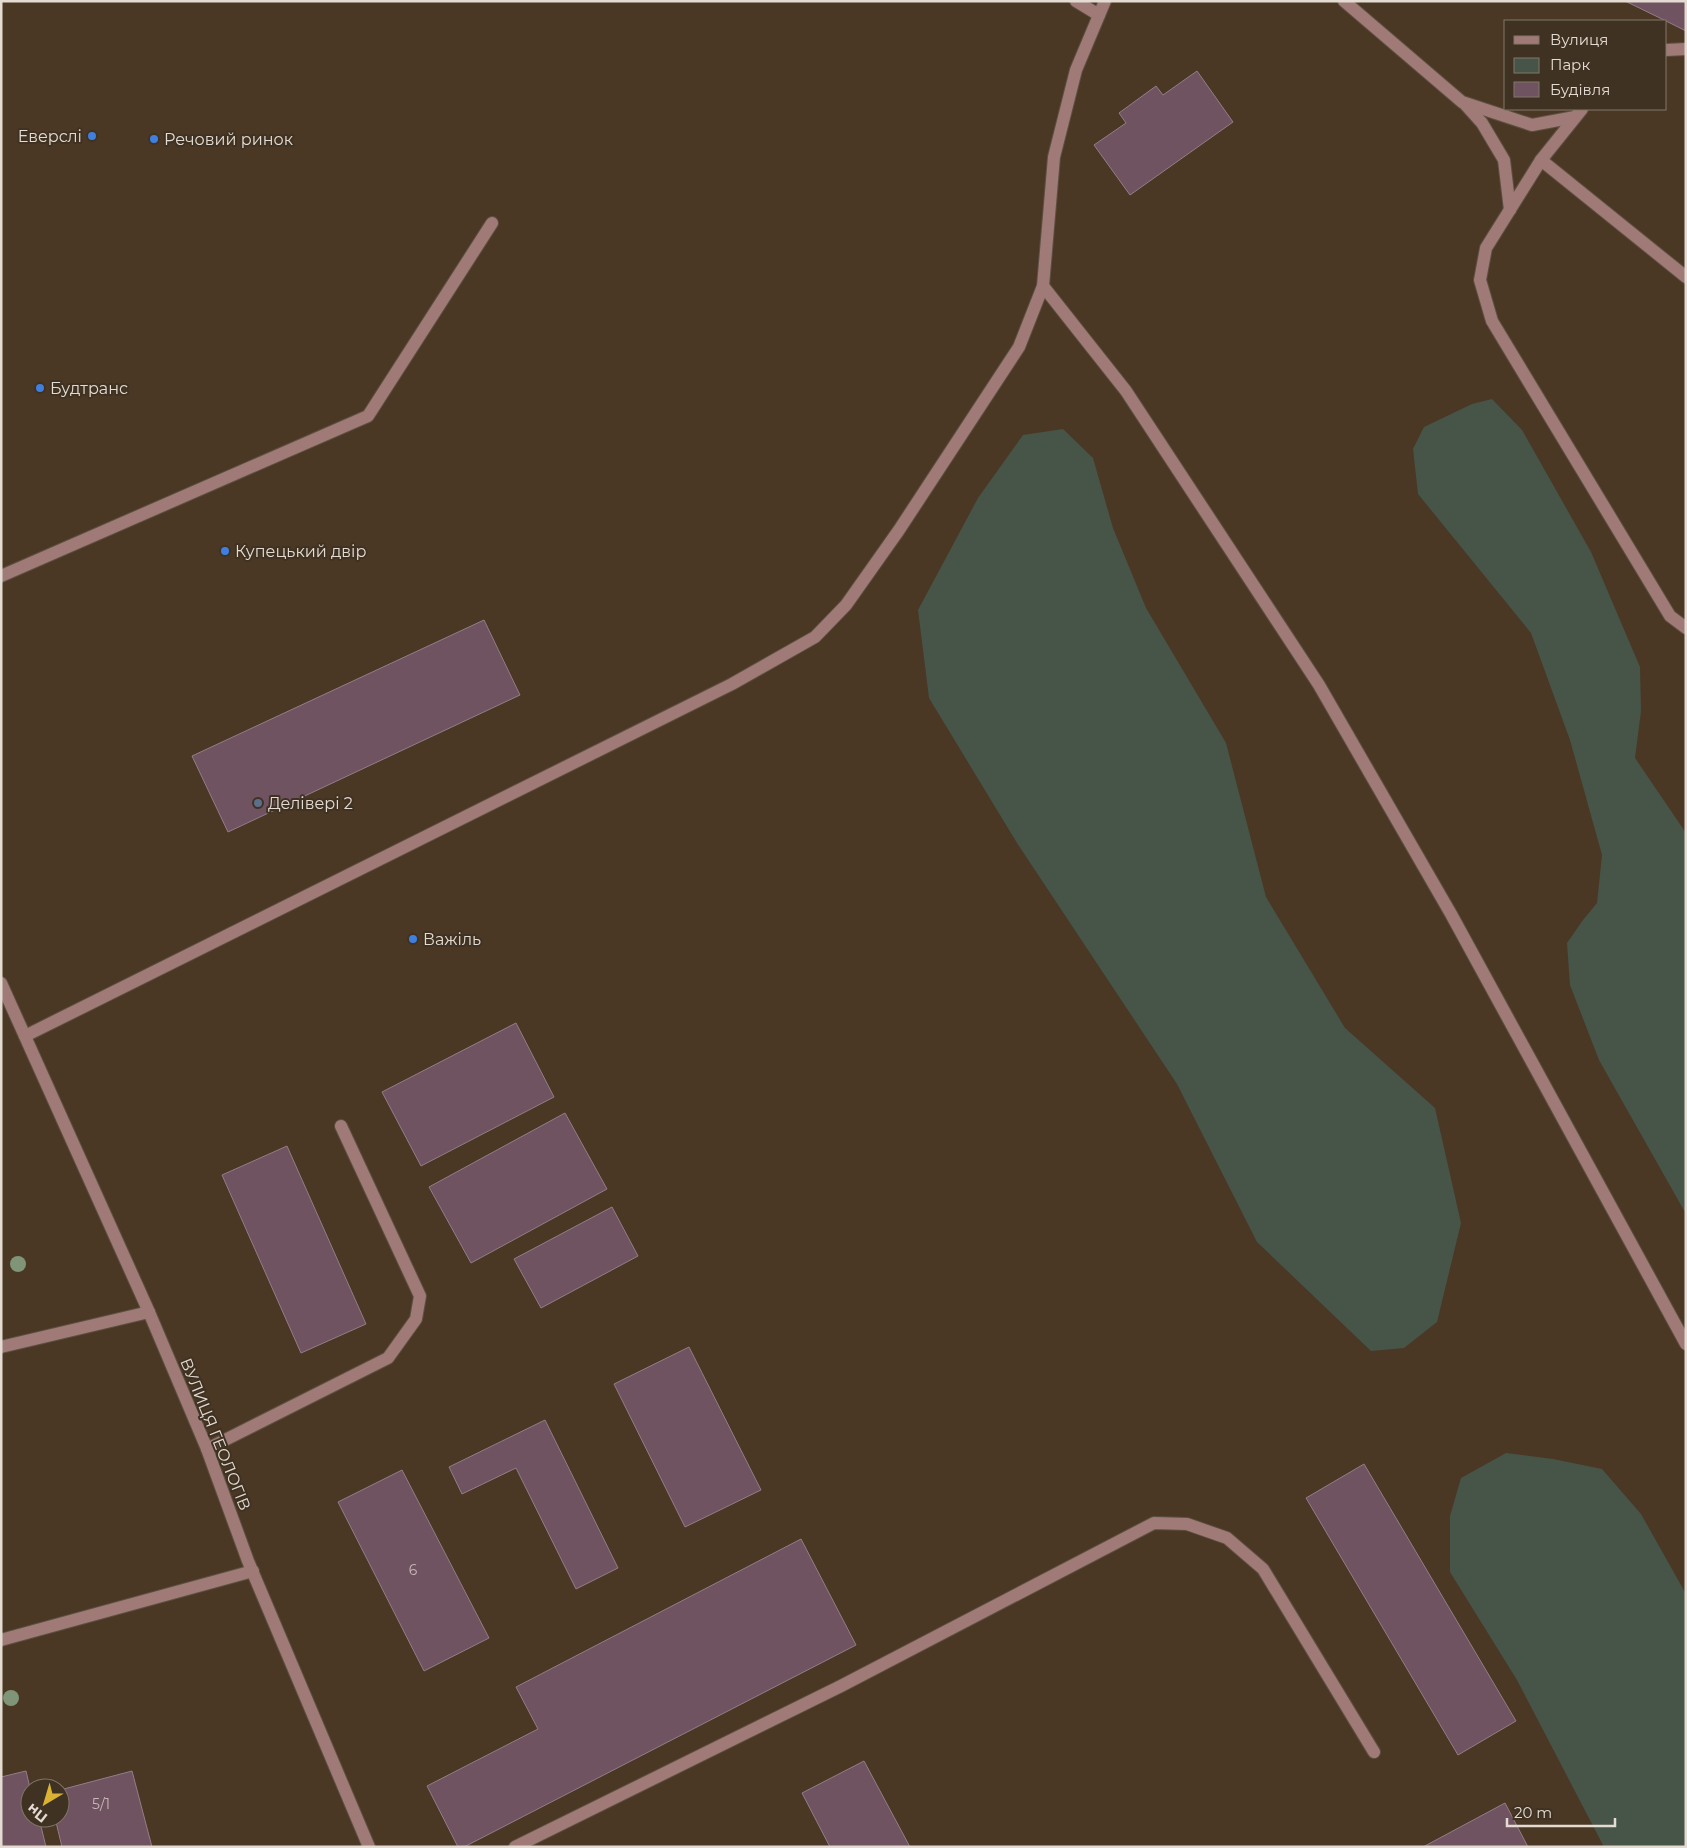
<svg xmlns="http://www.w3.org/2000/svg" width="1687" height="1848" viewBox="0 0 1687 1848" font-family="Montserrat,sans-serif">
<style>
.built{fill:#4a3824;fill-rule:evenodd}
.green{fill:#475448}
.building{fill:#705361;stroke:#937d88}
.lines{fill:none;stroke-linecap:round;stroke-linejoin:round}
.minor-casing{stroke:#5d5042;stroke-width:14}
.minor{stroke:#9f7a77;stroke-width:12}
.tree{fill:#809477}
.shop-dot{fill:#3f7fe0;stroke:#3f3223;stroke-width:2}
.service-dot{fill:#5c6f8a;stroke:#3f3223;stroke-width:2}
.labels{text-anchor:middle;stroke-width:4;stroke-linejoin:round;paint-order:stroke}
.number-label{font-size:14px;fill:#c7b9b6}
.poi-label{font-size:16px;fill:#e4dbd2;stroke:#3f3223;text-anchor:start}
.street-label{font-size:16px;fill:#e4dbd2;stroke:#3f3223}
</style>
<rect width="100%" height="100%" fill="#3f3223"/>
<!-- built -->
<path class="built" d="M1,1H1686V1847H1ZM1506,21H1666V109H1506ZM30,1788H60V1818H30Z"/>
<!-- green -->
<g class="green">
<path d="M1492,399L1522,430L1591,552L1640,667L1641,711L1635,758L1686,833V1214L1599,1060L1570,985L1567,943L1583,920L1597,903L1602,855L1570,740L1531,633L1418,494L1413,449L1424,427L1472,404Z"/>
<path d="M1063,429L1093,458L1113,528L1146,608L1226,743L1266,897L1345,1028L1435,1108L1461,1223L1437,1322L1404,1348L1371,1351L1257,1242L1177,1084L1017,843L929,698L918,610L978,498L1023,435Z"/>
<path d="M1506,1453L1553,1459L1602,1469L1641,1514L1686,1594V1847H1604L1517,1680L1450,1572V1516L1461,1478Z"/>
</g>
<!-- building -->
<g class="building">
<path d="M1625,1H1686V31L1666,21Z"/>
<path d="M1197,71L1233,122L1130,195L1094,145L1126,123L1119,113L1156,86L1163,95Z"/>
<path d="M484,620L520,695L228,832L192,756Z"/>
<path d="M516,1023L554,1097L421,1166L382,1092Z"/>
<path d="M565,1113L607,1189L471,1263L429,1187Z"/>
<path d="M287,1146L366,1324L301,1353L222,1175Z"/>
<path d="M612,1207L638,1256L541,1308L514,1259Z"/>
<path d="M689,1347L761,1490L685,1527L614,1384Z"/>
<path d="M545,1420L618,1568L576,1589L516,1468L462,1494L449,1467Z"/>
<path d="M1364,1464L1516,1721L1458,1755L1306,1498Z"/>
<path d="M402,1470L489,1638L424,1671L338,1502Z"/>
<path d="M801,1539L856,1645L464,1847H458L427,1786L538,1729L516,1687Z"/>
<path d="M864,1761L910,1847H830L802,1793Z"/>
<path d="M26,1771L30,1788V1818H39L46,1847H1V1777Z"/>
<path d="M132,1771L152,1847H62L55,1818H60V1790Z"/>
<path d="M1505,1803L1528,1847H1423Z"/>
</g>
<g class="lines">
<defs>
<g id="minor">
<path d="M1076,1L1099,15"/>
<path d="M1344,1L1462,102L1532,125L1575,117"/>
<path d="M1666,50L1686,49"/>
<path d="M1464,103L1482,123L1504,160L1510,210"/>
<path d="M1582,109L1541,160L1486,248L1480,280L1492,321L1670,616L1686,628"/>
<path d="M1541,160L1686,277"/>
<path d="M1043,286L1126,391L1319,685L1451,914L1686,1344"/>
<path d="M1,576L368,416L492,223"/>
<path d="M1,983L149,1312L207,1449L248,1561L369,1847"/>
<path d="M25,1036L732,684L815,637L846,605L899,530L1019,347L1043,286L1054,157L1076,70L1105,1"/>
<path d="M1,1347L149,1312"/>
<path d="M207,1449L388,1358L416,1319L420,1296L341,1126"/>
<path d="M1,1640L253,1571"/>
<path d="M515,1847L841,1686L1154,1523L1187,1524L1227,1538L1263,1569L1374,1752"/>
</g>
</defs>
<!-- minor casing -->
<use href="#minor" class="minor-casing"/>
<!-- minor -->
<use href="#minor" class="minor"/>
</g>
<!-- trees -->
<g class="tree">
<circle cx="18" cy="1264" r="8"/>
<circle cx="11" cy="1698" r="8"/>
</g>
<!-- markers -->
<g class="shop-dot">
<circle cx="92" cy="136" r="5"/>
<circle cx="154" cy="139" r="5"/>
<circle cx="40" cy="388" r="5"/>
<circle cx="225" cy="551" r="5"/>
<circle cx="413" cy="939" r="5"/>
</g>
<circle class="service-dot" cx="258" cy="803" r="5"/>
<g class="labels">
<!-- number labels -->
<g class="number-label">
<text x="413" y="1575">6</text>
<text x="101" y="1809">5/1</text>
</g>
<!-- poi labels -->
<g class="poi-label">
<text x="82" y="142" text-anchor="end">Еверслі</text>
<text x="164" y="145">Речовий ринок</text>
<text x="50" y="394">Будтранс</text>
<text x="235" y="557">Купецький двір</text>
<text x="268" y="809">Делівері 2</text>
<text x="423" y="945">Важіль</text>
</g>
<!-- street labels -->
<g class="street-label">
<text transform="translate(216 1434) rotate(68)" y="6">ВУЛИЦЯ ГЕОЛОГІВ</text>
</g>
</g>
<!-- border -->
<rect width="1687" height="1848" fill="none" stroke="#e4dbd2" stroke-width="5"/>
<!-- legend -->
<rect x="1504" y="20" width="162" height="90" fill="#3f3223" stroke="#817669"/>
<rect x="1514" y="36" width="25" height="8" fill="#9f7a77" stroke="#817669"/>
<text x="1550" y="45" font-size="15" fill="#e4dbd2">Вулиця</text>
<rect x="1514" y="58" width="25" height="15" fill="#475448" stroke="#817669"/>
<text x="1550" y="70" font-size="15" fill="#e4dbd2">Парк</text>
<rect x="1514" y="82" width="25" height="15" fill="#705361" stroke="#817669"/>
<text x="1550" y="95" font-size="15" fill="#e4dbd2">Будівля</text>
<!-- north arrow -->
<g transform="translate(45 1803) rotate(218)"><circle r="24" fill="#3f3223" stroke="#817669"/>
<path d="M0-4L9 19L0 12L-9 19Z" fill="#dbb333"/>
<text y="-8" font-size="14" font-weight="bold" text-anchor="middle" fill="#e4dbd2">Пн</text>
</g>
<!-- scale -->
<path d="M1507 1818v8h108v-8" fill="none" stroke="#e4dbd2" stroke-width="2.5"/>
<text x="1514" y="1818" font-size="15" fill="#e4dbd2" stroke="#3f3223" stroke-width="4" paint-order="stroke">20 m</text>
</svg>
